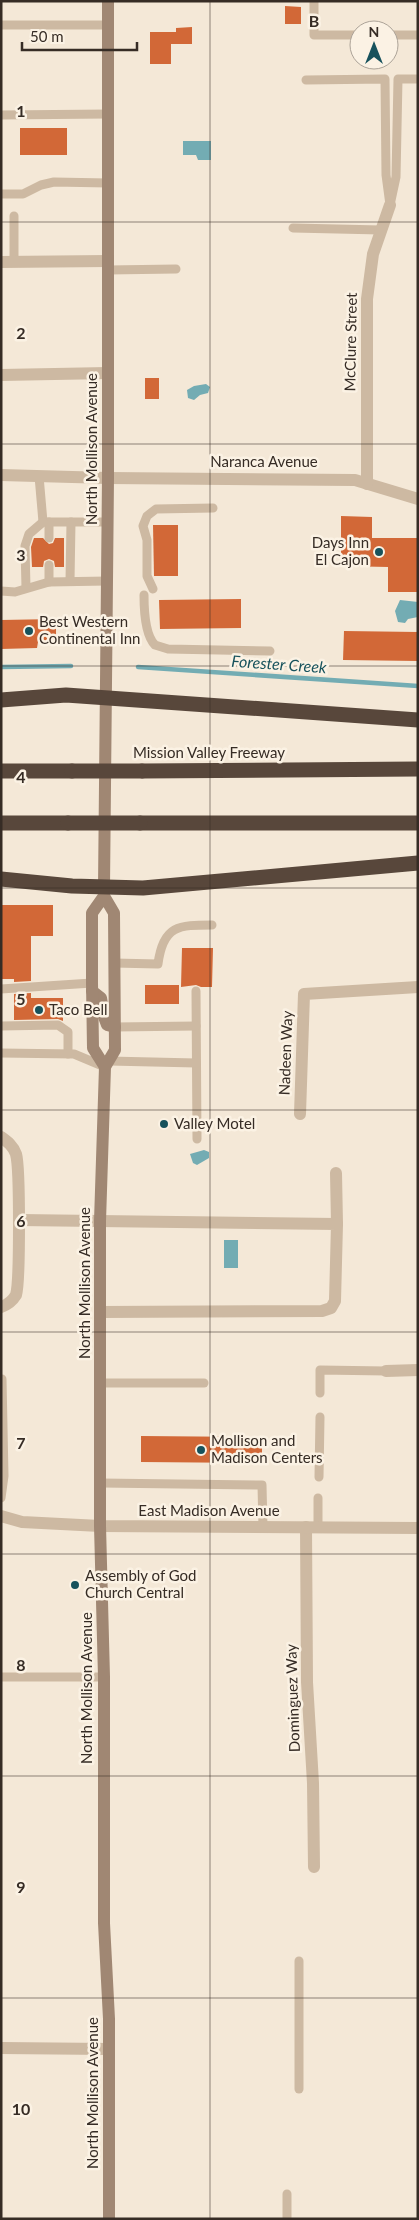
<svg xmlns="http://www.w3.org/2000/svg" width="419" height="2220" viewBox="0 0 419 2220" font-family="Lato,sans-serif">
<style>
.water{fill:#73acb3}
.lines{fill:none;stroke-linecap:round;stroke-linejoin:round}
.stream{stroke:#73acb3;stroke-width:4.5}
.building{fill:#d26837}
.service{stroke:#cdb9a2;stroke-width:9}
.minor{stroke:#cdb9a2;stroke-width:12}
.tertiary{stroke:#cdb9a2;stroke-width:12}
.secondary{stroke:#a08773;stroke-width:12}
.motorway{stroke:#58473b;stroke-width:15}
.motorway-bridge{stroke:#58473b;stroke-width:15}
.grid{fill:none;stroke:#362c25;stroke-width:1;stroke-opacity:0.55}
.poi-dot{fill:#17525c;stroke:#fbf2e4;stroke-width:2}
.labels{text-anchor:middle;stroke-width:5;stroke-linejoin:round;paint-order:stroke}
.street-label{font-size:15px;fill:#362c25;stroke:#fbf2e4}
.poi-label{font-size:15px;fill:#362c25;stroke:#fbf2e4;text-anchor:start}
.water-label{font-size:16px;font-style:italic;fill:#17525c;stroke:#fbf2e4}
.grid-label{font-size:16px;text-anchor:middle;font-weight:bold;fill:#362c25;stroke:#fbf2e4;stroke-width:5;stroke-linejoin:round;paint-order:stroke}
</style>
<rect width="100%" height="100%" fill="#f4e8d7"/>
<!-- water -->
<g class="water">
<path d="M183,141H211V160H198L196,155H183Z"/>
<path d="M206,384L210,387L208,393L200,395L194,400L188,398L187,390L194,386Z"/>
<path d="M400,600L418,602V617L408,619L405,623L398,622L395,611Z"/>
<path d="M204,1150L209,1152V1158L197,1165L193,1163L190,1154Z"/>
<rect x="224" y="1240" width="14" height="28"/>
</g>
<g class="lines">
<!-- stream -->
<g class="stream">
<path d="M1,667L71,666"/>
<path d="M138,667L418,686"/>
</g>
</g>
<!-- building -->
<g class="building">
<path d="M285,6L301,7V24H285Z"/>
<path d="M192,27V44H171V64H150V32H176V28Z"/>
<rect x="20" y="128" width="47" height="27"/>
<rect x="145" y="378" width="14" height="21"/>
<path d="M341,516L372,517V538H418V592H388V567L341,566Z"/>
<path d="M153,525H178V576H154Z"/>
<path d="M34,538H43L49,544L53,543L55,538H64V567H55L54,561L49,559L44,561L43,567H32L31,547Z"/>
<path d="M241,599V628L160,629L159,600Z"/>
<path d="M56,619V642H38L37,648L1,649V620Z"/>
<path d="M344,631L418,632V661L343,660Z"/>
<path d="M1,905H53V936H31V981L14,982V979H1Z"/>
<path d="M182,948H213L212,987H201L196,985L181,987Z"/>
<rect x="145" y="985" width="34" height="19"/>
<path d="M31,993V998H63V1021L58,1019L14,1020V994Z"/>
<path d="M141,1436L262,1437V1463L141,1462Z"/>
</g>
<g class="lines">
<!-- service -->
<g class="service">
<path d="M314,1V35H359"/>
<path d="M1,25H108"/>
<path d="M389,35H418"/>
<path d="M306,80L385,79L386,175L390,205L396,177L398,79H418"/>
<path d="M1,115L108,114"/>
<path d="M1,194H23L41,185L54,182L108,183"/>
<path d="M14,216V262"/>
<path d="M293,228L381,230"/>
<path d="M108,270L176,269"/>
<path d="M39,476L43,522H108"/>
<path d="M49,522V538"/>
<path d="M49,565V582"/>
<path d="M70,581L71,522"/>
<path d="M26,588L25,546L29,534L43,522"/>
<path d="M153,589L147,576V540L143,526L147,516L156,509L213,508"/>
<path d="M1,591L15,592L49,582L107,581"/>
<path d="M144,595C144,610 145,635 155,645L168,649L270,651"/>
<path d="M114,963L158,964C163,925 179,925 212,925"/>
<path d="M1,989L92,983"/>
<path d="M196,991L197,1139"/>
<path d="M1,1026L58,1025L68,1032V1054"/>
<path d="M115,1027L196,1026"/>
<path d="M1,1053L74,1054L105,1067"/>
<path d="M109,1061L196,1063"/>
<path d="M100,1383H204"/>
<path d="M320,1393V1370L386,1371"/>
<path d="M319,1477L320,1417"/>
<path d="M101,1483L262,1485L263,1528"/>
<path d="M1,1498L4,1476L2,1379"/>
<path d="M318,1527V1498"/>
<path d="M1,1677H104"/>
<path d="M299,2089V1961"/>
<path d="M287,2219V2194"/>
</g>
<!-- minor -->
<g class="minor">
<path d="M1,262L108,261"/>
<path d="M1,375L108,373"/>
<path d="M108,478L355,480L418,499"/>
<path d="M367,484V299L373,254L390,205"/>
<path d="M300,1114L304,994L418,987"/>
<path d="M1,1137C8,1142 13,1146 16,1154C20,1168 20,1282 16,1295C13,1300 7,1305 1,1307"/>
<path d="M336,1173L337,1224"/>
<path d="M19,1220L337,1224L335,1301L331,1308L322,1311L101,1312"/>
<path d="M386,1371L418,1370"/>
<path d="M306,1527L307,1682L313,1783L314,1867"/>
</g>
<!-- tertiary -->
<g class="tertiary">
<path d="M1,475L108,478"/>
<path d="M1,1516L22,1522L100,1526L418,1528"/>
<path d="M1,2048L109,2049"/>
</g>
<!-- secondary -->
<g class="secondary">
<path d="M104,887L108,478V1"/>
<path d="M92,991L101,998L104,1017L107,1025L115,1027"/>
<path d="M105,1067L93,1048L92,983V913L104,896L114,913L115,1050L105,1067L100,1221V1526L104,1677V1923L109,2019V2219"/>
</g>
<!-- motorway -->
<g class="motorway">
<path d="M1,700L66,695L418,720"/>
<path d="M1,771H72"/>
<path d="M142,771L418,769"/>
<path d="M1,823H68"/>
<path d="M140,823H418"/>
<path d="M1,879L72,886L143,888L418,863"/>
</g>
<!-- motorway-bridge -->
<g class="motorway-bridge">
<path d="M72,771H142"/>
<path d="M68,823H140"/>
</g>
</g>
<!-- grid -->
<path class="grid" d="M210,1V2219M1,222H418M1,444H418M1,666H418M1,888H418M1,1110H418M1,1332H418M1,1554H418M1,1776H418M1,1998H418"/>
<!-- markers -->
<g class="poi-dot">
<circle cx="379" cy="552" r="5"/>
<circle cx="29" cy="631" r="5"/>
<circle cx="39" cy="1010" r="5"/>
<circle cx="164" cy="1124" r="5"/>
<circle cx="201" cy="1450" r="5"/>
<circle cx="75" cy="1585" r="5"/>
</g>
<g class="labels">
<!-- street labels -->
<g class="street-label">
<text transform="translate(351 342) rotate(-89)" y="5">McClure Street</text>
<text transform="translate(92 449) rotate(-90)" y="5">North Mollison Avenue</text>
<text x="264" y="467">Naranca Avenue</text>
<text x="209" y="758">Mission Valley Freeway</text>
<text transform="translate(286 1053) rotate(-88)" y="5">Nadeen Way</text>
<text transform="translate(85 1283) rotate(-90)" y="5">North Mollison Avenue</text>
<text x="209" y="1516">East Madison Avenue</text>
<text transform="translate(87 1688) rotate(-90)" y="5">North Mollison Avenue</text>
<text transform="translate(293 1698) rotate(-92)" y="5">Dominguez Way</text>
<text transform="translate(93 2093) rotate(-90)" y="5">North Mollison Avenue</text>
</g>
<!-- poi labels -->
<g class="poi-label">
<text x="369" y="548" text-anchor="end">Days Inn<tspan x="369" dy="17">El Cajon</tspan></text>
<text x="39" y="627">Best Western<tspan x="39" dy="17">Continental Inn</tspan></text>
<text x="49" y="1015">Taco Bell</text>
<text x="174" y="1129">Valley Motel</text>
<text x="211" y="1446">Mollison and<tspan x="211" dy="17">Madison Centers</tspan></text>
<text x="85" y="1581">Assembly of God<tspan x="85" dy="17">Church Central</tspan></text>
</g>
<!-- water labels -->
<g class="water-label">
<text transform="translate(279 664) rotate(4)" y="6">Forester Creek</text>
</g>
</g>
<g class="grid-label">
<text x="314" y="27">B</text>
<text x="21" y="117">1</text>
<text x="21" y="339">2</text>
<text x="21" y="561">3</text>
<text x="21" y="783">4</text>
<text x="21" y="1005">5</text>
<text x="21" y="1227">6</text>
<text x="21" y="1449">7</text>
<text x="21" y="1671">8</text>
<text x="21" y="1893">9</text>
<text x="21" y="2115">10</text>
</g>
<!-- border -->
<rect width="419" height="2220" fill="none" stroke="#362c25" stroke-width="5"/>
<!-- north arrow -->
<g transform="translate(374 45)"><circle r="24" fill="#fbf2e4" stroke="#aca398"/>
<path d="M0-4L9 19L0 12L-9 19Z" fill="#17525c"/>
<text y="-8" font-size="14" font-weight="bold" text-anchor="middle" fill="#362c25">N</text>
</g>
<!-- scale -->
<path d="M22 42v8h115v-8" fill="none" stroke="#362c25" stroke-width="2.5"/>
<text x="30" y="42" font-size="15" fill="#362c25" stroke="#fbf2e4" stroke-width="4" paint-order="stroke">50 m</text>
</svg>
